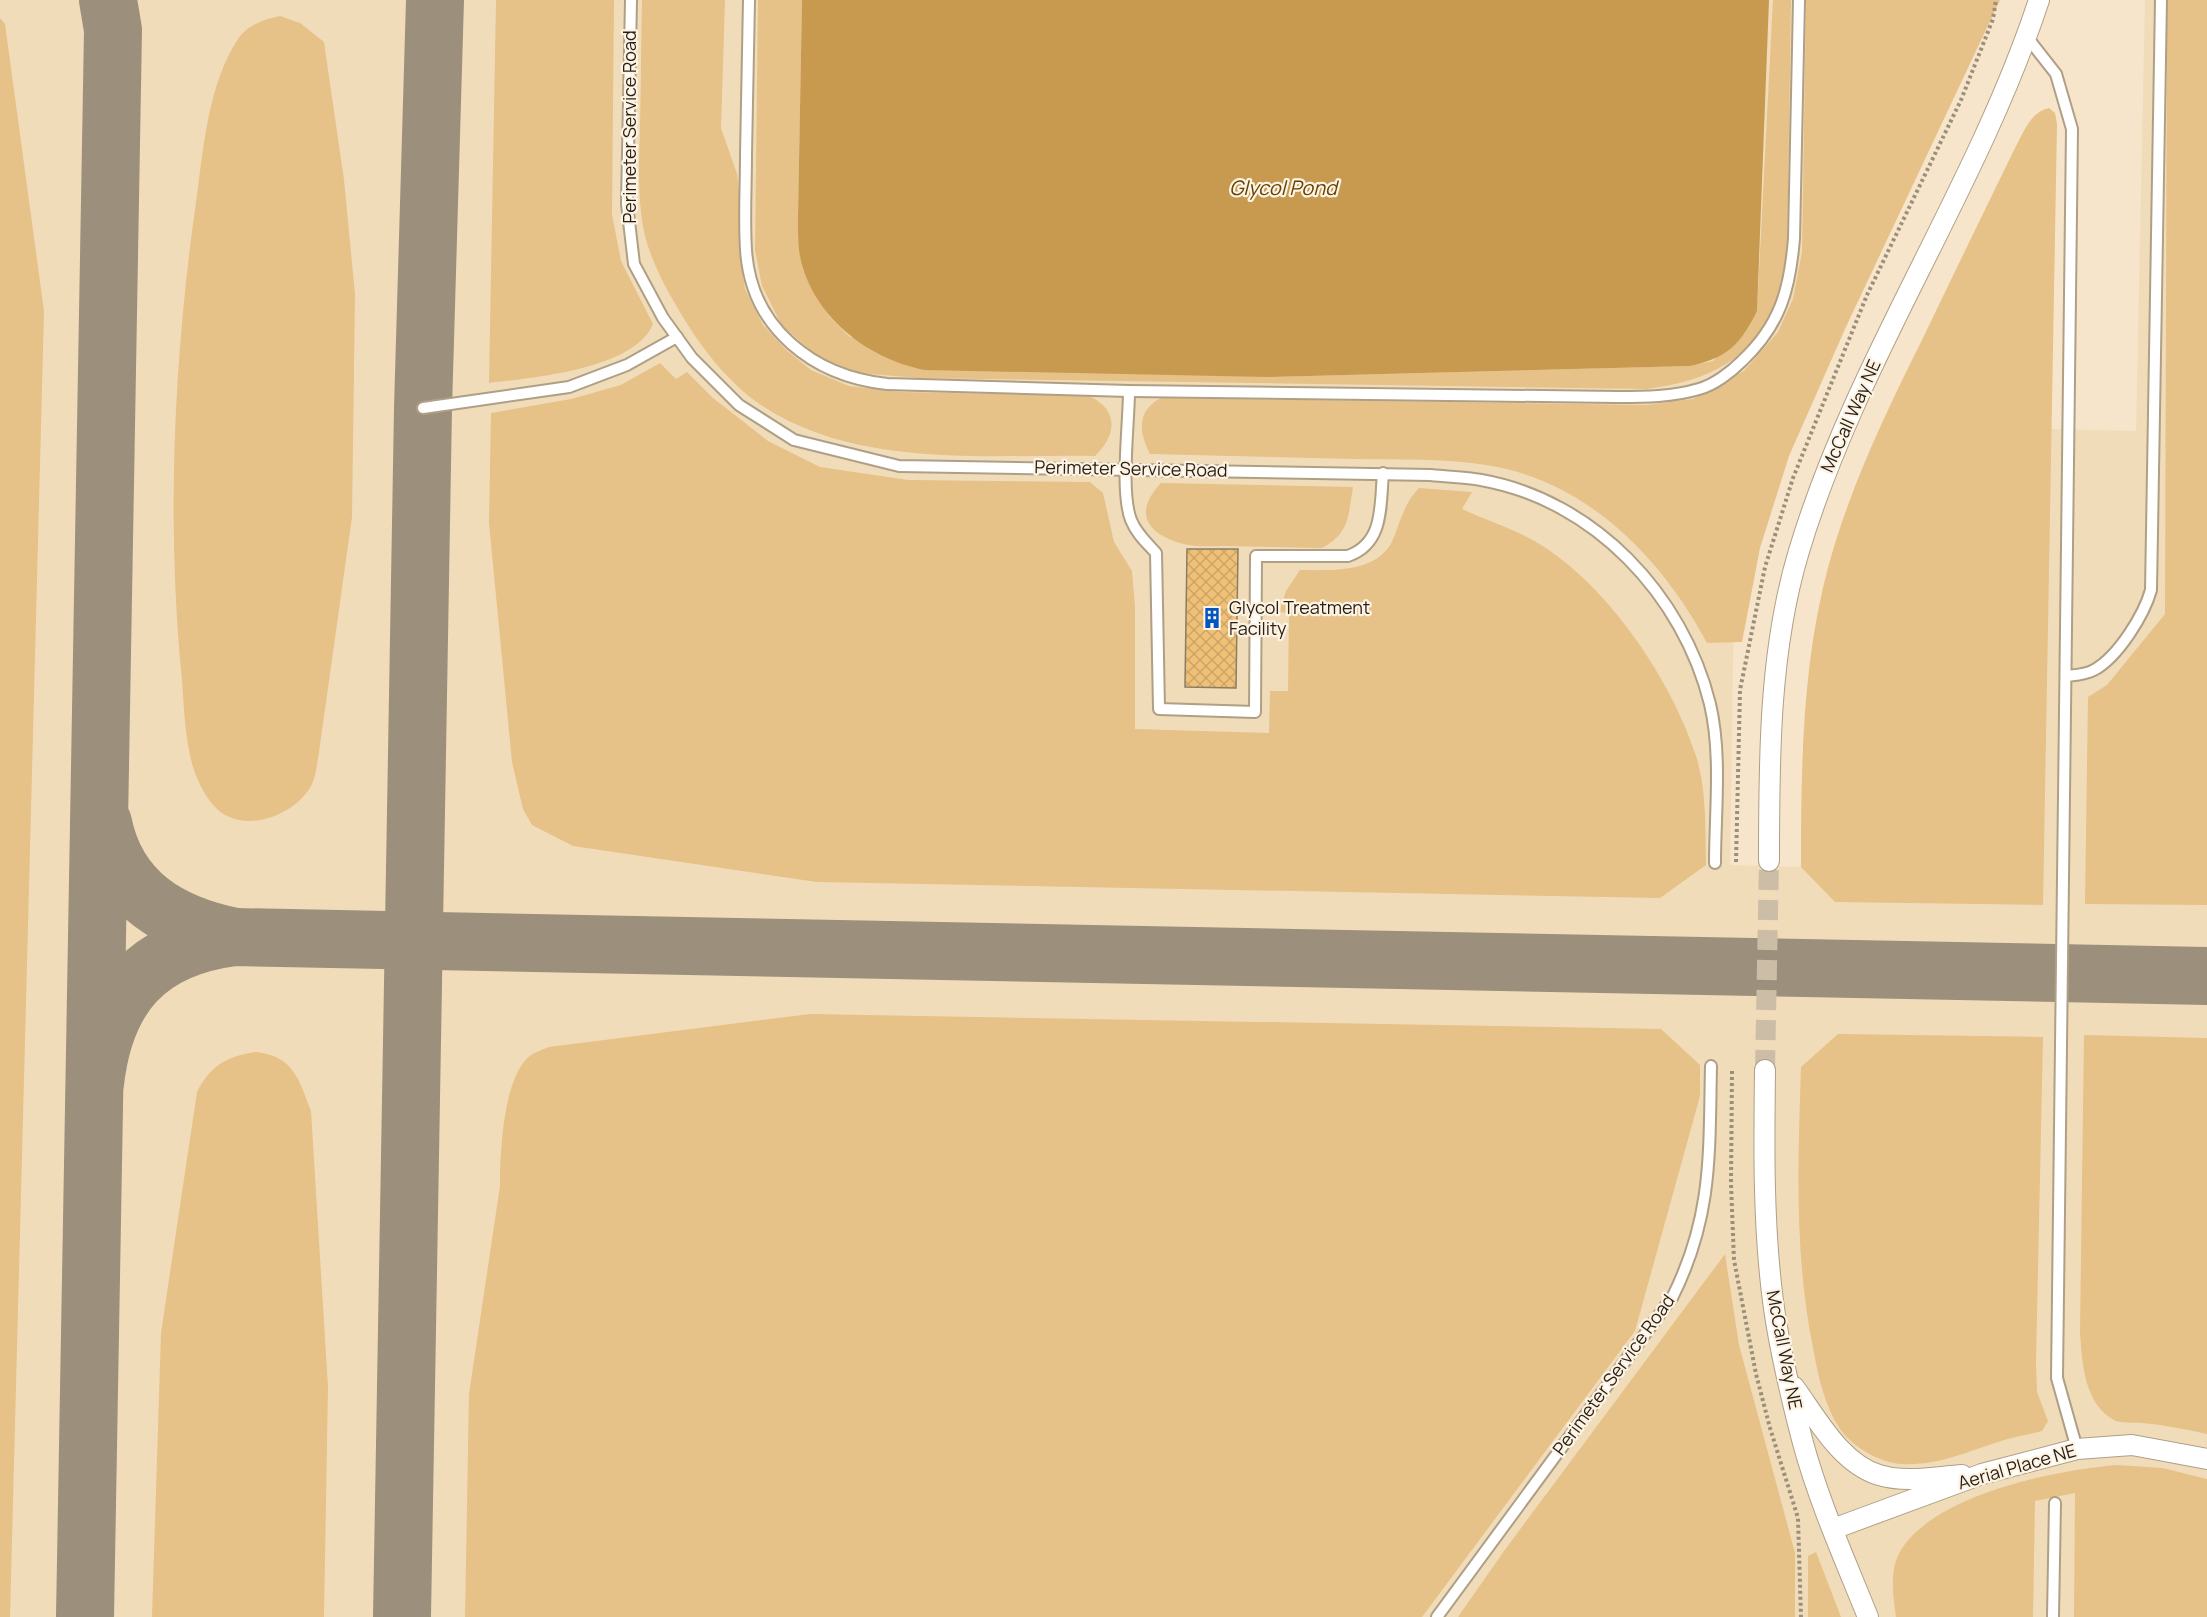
<svg xmlns="http://www.w3.org/2000/svg" width="2207" height="1617" viewBox="0 0 2207 1617" font-family="Manrope,sans-serif">
<style>
.built{fill:#f1dcba}
.green{fill:#e6c188}
.water{fill:#c79a50}
.lines{fill:none;stroke-linecap:round;stroke-linejoin:round}
.taxiway{stroke:#9c907c;stroke-width:58}
.building{fill:url(#building-cross-hatch);stroke:#8c7c64;stroke-width:1.5}
.street-tunnel{stroke:#ccbda6;stroke-width:20;stroke-dasharray:20 10;stroke-linecap:butt}
.lane-casing{stroke:#af9f85;stroke-width:14}
.street-casing{stroke:#af9f85;stroke-width:22}
.path{stroke:#9b8f7b;stroke-width:4;stroke-dasharray:3 3;stroke-linecap:butt}
.lane{stroke:#fff;stroke-width:10}
.street{stroke:#fff;stroke-width:20}
.labels{text-anchor:middle;stroke-width:4.5;stroke-linejoin:round;paint-order:stroke}
.street-label{font-size:18px;fill:#261f15;stroke:#fef3e3}
.poi-label{font-size:18px;fill:#261f15;stroke:#fef3e3;text-anchor:start}
.water-label{font-size:20px;font-style:italic;fill:#604204;stroke:#fef3e3}
</style>
<defs>
<pattern id="building-cross-hatch" width="8" height="8" patternUnits="userSpaceOnUse" patternTransform="scale(1.5)"><rect width="8" height="8" fill="#efc177"/><path d="M0 0l8 8M0 8l8-8" fill="none" stroke="#cda566"/></pattern>
</defs>
<rect width="100%" height="100%" fill="#f6e5ca"/>
<!-- built -->
<path class="built" d="M0,0H1823L1802,316L1737,399L1730,865L1801,867L1927,426L2136,431L2145,0H2207V1617H0Z"/>
<!-- green -->
<g class="green">
<path d="M496,0H614L612,214L621,261L653,324C635,369 532,378 489,383Z"/>
<path d="M642,0H725L721,128L737,174L740,198L739,250L745,289L763,325L785,349L811,370L849,386L900,392L1089,396C1119,410 1117,435 1095,456C985,454 854,469 758,403C732,385 709,357 691,330C673,301 654,270 645,236C637,200 639,164 640,127C641,85 641,42 642,0Z"/>
<path d="M758,0H802L798,214L816,296L830,317L850,337L1268,377L1690,366L1713,361L1757,311L1773,0H1791L1787,259C1784,272 1783,288 1778,300C1753,360 1708,381 1647,389L918,378L859,373L816,356L781,324L762,286L755,250Z"/>
<path d="M1806,0H2000L1845,329L1789,456L1760,548L1742,642L1707,643C1661,557 1586,480 1486,465C1442,458 1398,460 1354,459C1286,457 1218,456 1150,454C1139,432 1136,411 1161,398L1647,405L1693,399L1744,371L1778,332L1793,299L1802,252Z"/>
<path d="M2167,0H2207V905L2085,904L2088,697L2107,685L2165,614Z"/>
<path d="M280,16L300,23L324,42L344,180L355,294L352,517L319,752C317,763 316,777 311,786C295,815 246,834 218,810C206,799 198,782 193,767C185,739 184,709 182,680C166,519 174,354 197,195C204,143 209,83 238,39C247,25 265,19 280,16Z"/>
<path d="M0,18L5,24L44,311L10,1617H0Z"/>
<path d="M2049,108L2055,113L2057,124L2043,905L1835,902L1801,867C1801,766 1802,662 1829,564C1851,485 1886,412 1923,338C1953,275 1984,212 2014,150C2023,134 2030,112 2049,108Z"/>
<path d="M660,363L676,379L687,372L713,398L768,441L820,467L908,480L1090,482L1103,493L1114,542L1132,571L1135,606V729L1269,733L1270,691H1288L1289,613L1279,612L1286,591L1300,570C1332,570 1380,574 1394,537C1401,519 1405,502 1419,488L1472,492L1462,509C1488,521 1517,530 1541,545C1609,587 1672,681 1696,756C1707,791 1705,829 1706,865L1660,898L817,882L573,846L532,825L523,809L512,762L489,523L491,413L571,399L621,385Z"/>
<path d="M1161,483L1353,487C1348,516 1350,533 1322,548C1290,547 1257,547 1225,546C1213,546 1199,547 1188,545C1151,537 1130,516 1161,483Z"/>
<path d="M810,1014L1661,1029L1700,1065V1096L1635,1331L1422,1617H465L469,1394L500,1186C500,1154 503,1075 531,1055C536,1052 543,1049 549,1047Z"/>
<path d="M1838,1034L2043,1037L2036,1362L2037,1392L2048,1421L2042,1431C2028,1435 2012,1437 1998,1442C1966,1452 1937,1466 1902,1464C1880,1463 1853,1447 1840,1429C1824,1405 1818,1375 1813,1348C1794,1253 1798,1163 1801,1067Z"/>
<path d="M2084,1035L2207,1038V1434C2185,1429 2164,1425 2142,1423C2134,1422 2122,1424 2114,1420C2084,1404 2082,1362 2080,1332Z"/>
<path d="M256,1052C294,1056 299,1080 311,1111L328,1387L324,1617H152L161,1333L197,1092C210,1066 227,1056 256,1052Z"/>
<path d="M1725,1254L1739,1345L1795,1553V1617H1458L1504,1551Z"/>
<path d="M2117,1465L2163,1468L2207,1479V1617H2074L2075,1493L2035,1501L2033,1617H1896C1893,1596 1889,1569 1901,1550C1936,1494 2056,1470 2117,1465Z"/>
<path d="M1816,1552L1841,1617H1808V1556Z"/>
</g>
<!-- water -->
<path class="water" d="M802,0H1769L1757,311C1740,345 1727,358 1690,366L1268,377L925,370C866,359 808,313 799,250C798,239 798,228 798,217Z"/>
<g class="lines">
<!-- taxiway -->
<g class="taxiway">
<path d="M103,823C117,893 170,924 235,937"/>
<path d="M95,1083C105,996 147,948 235,937L2207,976"/>
<path d="M85,1617L113,30L108,0"/>
<path d="M402,1617L423,408L435,0"/>
</g>
</g>
<!-- building -->
<path class="building" d="M1187,549H1238L1236,688L1185,687Z"/>
<g class="lines">
<!-- street-tunnel -->
<path class="street-tunnel" d="M1765,1070L1769,861"/>
<defs>
<g id="lane">
<path d="M631,0L627,204L634,264L663,318L692,358L739,405L794,440L899,466L1431,475C1448,477 1465,477 1481,480C1594,500 1683,595 1710,704C1722,755 1715,812 1715,863"/>
<path d="M749,0C748,51 747,103 746,154C746,186 744,218 746,250C751,328 813,376 887,384L1129,391L1617,397C1645,397 1672,397 1699,389C1714,385 1731,372 1742,361C1780,325 1790,290 1794,238L1799,0"/>
<path d="M2027,37L2056,74L2072,129L2057,1378L2077,1449"/>
<path d="M1129,391C1129,423 1120,492 1131,520C1136,533 1147,543 1156,553L1159,709L1255,712L1256,556H1348C1384,543 1380,507 1383,473"/>
<path d="M423,408L569,387L627,365L677,337"/>
<path d="M2066,676C2075,675 2085,675 2094,670C2118,657 2144,615 2151,590L2161,0"/>
<path d="M1437,1617L1673,1296C1713,1215 1709,1153 1711,1066"/>
<path d="M2053,1617L2055,1503"/>
</g>
<g id="street">
<path d="M1769,861C1769,758 1769,650 1799,551C1857,358 1976,191 2039,0"/>
<path d="M1765,1070C1764,1147 1763,1224 1773,1301C1779,1348 1791,1397 1803,1443C1819,1502 1845,1560 1868,1617"/>
<path d="M1794,1387C1817,1418 1840,1463 1879,1475C1905,1483 1935,1477 1962,1475"/>
<path d="M1833,1529L1982,1474L2077,1449L2132,1445L2207,1459"/>
</g>
</defs>
<!-- lane casing -->
<use href="#lane" class="lane-casing"/>
<!-- street casing -->
<use href="#street" class="street-casing"/>
<!-- path -->
<g class="path">
<path d="M1736,862L1740,690L1765,567L1793,478L1867,295L1961,100L1993,19L1996,0"/>
<path d="M1732,1071L1731,1184L1734,1260L1756,1374L1770,1428L1798,1518L1801,1617"/>
</g>
<!-- lane -->
<use href="#lane" class="lane"/>
<!-- street -->
<use href="#street" class="street"/>
</g>
<!-- icons -->
<defs>
<symbol id="building-bare" viewBox="-9 -9 18 18"><path d="M-4-6H4V6H1V3H-1V6H-4ZM-2.5-4.3h1.7v1.8h-1.7ZM.8-4.3h1.7v1.8H.8ZM-2.5-1h1.7V.8h-1.7ZM.8-1h1.7V.8H.8Z" fill="#0256bf" stroke="#fef3e3" stroke-width="2.5" paint-order="stroke"/></symbol>
</defs>
<g fill-rule="evenodd">
<use href="#building-bare" x="1197" y="603" width="30" height="30"/>
</g>
<g class="labels">
<!-- street labels -->
<g class="street-label">
<text transform="translate(630 127) rotate(-90)" y="6">Perimeter Service Road</text>
<text transform="translate(1851 416) rotate(-66)" y="6">McCall Way NE</text>
<text transform="translate(1131 469) rotate(1)" y="6">Perimeter Service Road</text>
<text transform="translate(1784 1350) rotate(79)" y="6">McCall Way NE</text>
<text transform="translate(1614 1375) rotate(-54)" y="6">Perimeter Service Road</text>
<text transform="translate(2017 1467) rotate(-16)" y="6">Aerial Place NE</text>
</g>
<!-- poi labels -->
<g class="poi-label">
<text x="1229" y="614">Glycol Treatment<tspan x="1229" dy="21">Facility</tspan></text>
</g>
<!-- water labels -->
<g class="water-label">
<text x="1283" y="195">Glycol Pond</text>
</g>
</g>
</svg>
